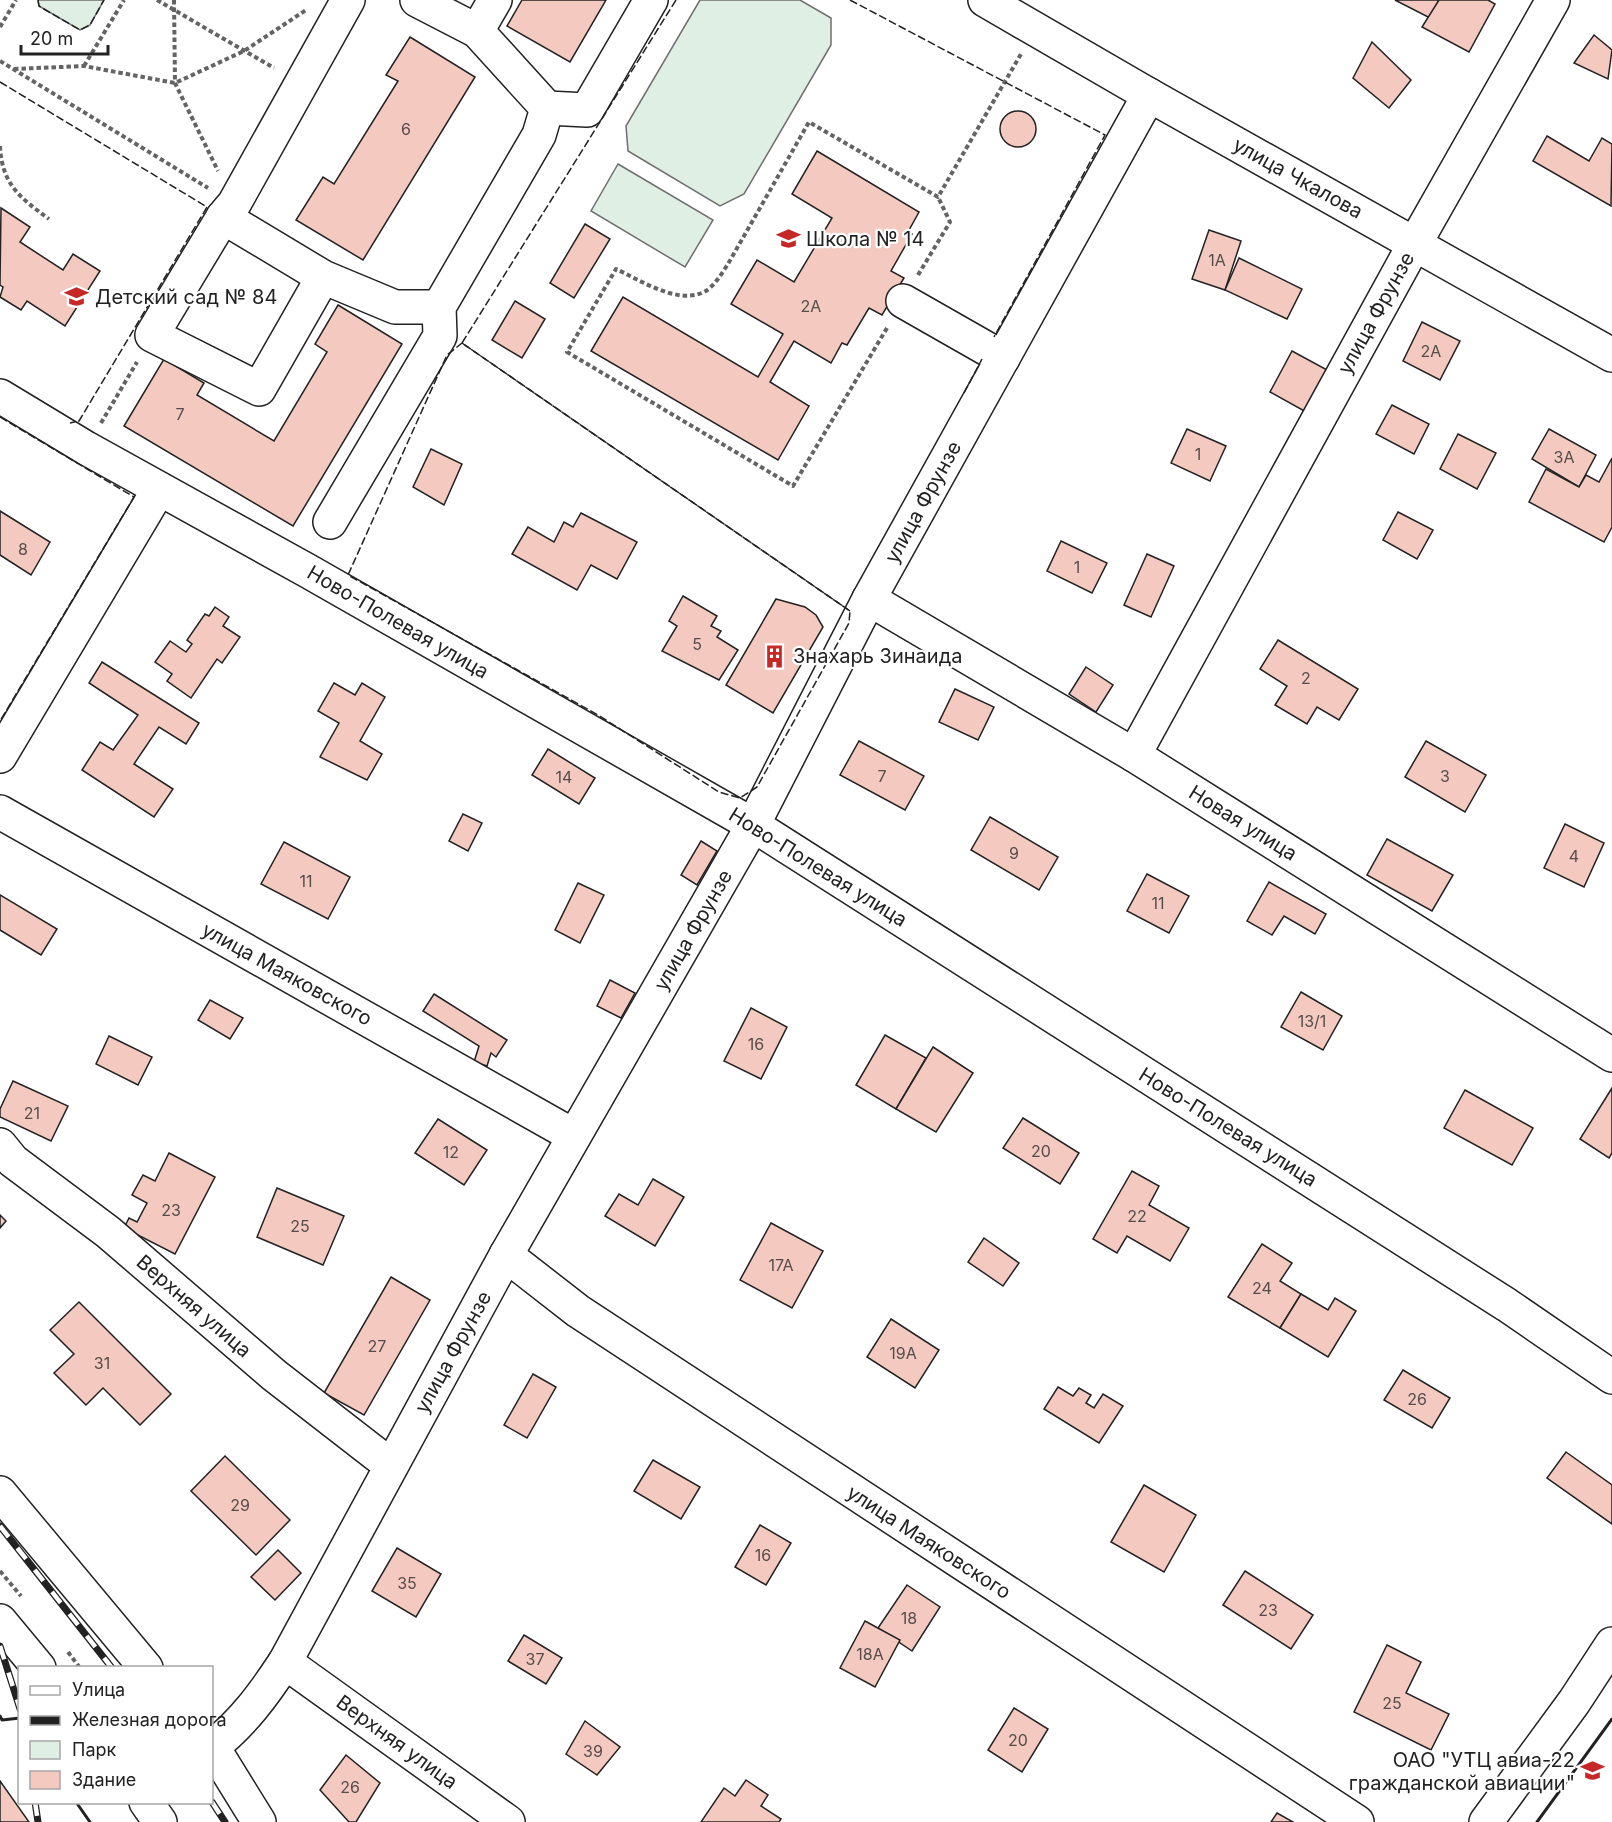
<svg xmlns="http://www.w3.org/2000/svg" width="1612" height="1822" viewBox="0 0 1612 1822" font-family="Inter,sans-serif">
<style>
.green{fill:#e0efe3;stroke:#6f6f6f;stroke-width:1.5}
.building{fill:#f3c9c0;stroke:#222;stroke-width:1.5}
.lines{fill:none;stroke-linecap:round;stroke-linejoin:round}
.minor-casing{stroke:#222;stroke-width:36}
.path{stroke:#646464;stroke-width:4;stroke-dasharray:4.5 3;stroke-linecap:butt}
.minor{stroke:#fff;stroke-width:33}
.rail-casing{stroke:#222;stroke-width:7}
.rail{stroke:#fff;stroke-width:4.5;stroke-dasharray:14;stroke-linecap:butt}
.fence{stroke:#222;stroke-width:1.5;stroke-dasharray:8 3;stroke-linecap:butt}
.wall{stroke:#222;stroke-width:3}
.labels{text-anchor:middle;stroke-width:4.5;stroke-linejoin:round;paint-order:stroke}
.number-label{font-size:16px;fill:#564c4a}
.street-label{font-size:20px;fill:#222;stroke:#fff}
.poi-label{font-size:20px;fill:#222;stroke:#fff;text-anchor:start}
</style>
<rect width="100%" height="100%" fill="#fff"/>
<!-- green -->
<g class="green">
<path d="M38,0H104L90,25L80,30L44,9L39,6Z"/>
<path d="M700,0H800L831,18V45L744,194L720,206L628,151L626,126Z"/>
<path d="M618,164L713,220L685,267L591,211Z"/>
</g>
<!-- building -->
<g class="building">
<path d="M522,0H606L570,62L507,26Z"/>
<path d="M1395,0H1439L1430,18Z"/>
<path d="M1439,0H1488L1495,4L1469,52L1422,27Z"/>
<path d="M1594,35L1612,50L1608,79L1574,63Z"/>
<path d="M410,37L475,77L363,260L296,220L323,177L334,184L398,81L386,75Z"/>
<path d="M1372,42L1411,80L1389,108L1353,78Z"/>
<circle cx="1018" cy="129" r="18"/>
<path d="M1547,136L1589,161L1602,138L1612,144L1611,206L1533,161Z"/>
<path d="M817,151L919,212L908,232L912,234L891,271L904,278L882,315L869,308L847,345L842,343L831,363L794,341L770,382L809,406L778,460L591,351L623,297L758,377L783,334L731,304L757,260L794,282L832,218L792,194Z"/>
<path d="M1,208L30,227L20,242L63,270L73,254L100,271L65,326L27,301L21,310L0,297L3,287L0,285Z"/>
<path d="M585,224L610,239L574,298L550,283Z"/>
<path d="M1209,230L1241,241L1225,290L1192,279Z"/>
<path d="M1239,258L1302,289L1287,319L1225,290Z"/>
<path d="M515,301L545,319L522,358L492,340Z"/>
<path d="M338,305L402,344L293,526L124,426L164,359L204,383L197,395L274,441L327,352L315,344Z"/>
<path d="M1422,322L1460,341L1440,380L1403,361Z"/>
<path d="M1292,351L1329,371L1306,412L1270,392Z"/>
<path d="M1392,405L1429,424L1414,454L1376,434Z"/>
<path d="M1187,429L1226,446L1210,481L1171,463Z"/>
<path d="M1549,429L1596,455L1579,487L1532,459Z"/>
<path d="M1458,434L1496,453L1477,489L1440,469Z"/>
<path d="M431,449L462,464L444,505L413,487Z"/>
<path d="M1612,458V527L1604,542L1529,502L1546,469L1579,487L1586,475L1599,482Z"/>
<path d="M0,511L50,542L31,575L0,555Z"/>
<path d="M1398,512L1433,530L1417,559L1383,540Z"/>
<path d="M581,513L637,542L617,579L591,565L577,590L512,554L528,527L554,542L564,522L573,527Z"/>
<path d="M1061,541L1107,563L1092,593L1047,571Z"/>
<path d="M1147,554L1174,566L1151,617L1124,605Z"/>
<path d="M683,596L717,616L711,626L721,631L717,637L738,650L719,680L662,651L677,626L669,621Z"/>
<path d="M776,599L805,607L816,615L823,627L773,713L726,685Z"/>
<path d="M215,607L229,617L223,626L240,637L222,663L217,659L191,698L167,681L172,674L155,662L170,641L186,652L192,644L187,640L205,614L209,616Z"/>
<path d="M1278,640L1358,689L1339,720L1317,707L1307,724L1275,705L1287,686L1260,669Z"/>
<path d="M102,662L199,723L186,744L159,727L134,764L173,789L154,817L82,770L100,742L113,750L138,715L89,683Z"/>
<path d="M1086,667L1113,685L1096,712L1069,694Z"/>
<path d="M334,683L355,695L362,683L385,697L360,741L382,754L367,780L320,757L339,723L318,711Z"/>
<path d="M955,689L994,707L978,740L939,722Z"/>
<path d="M859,741L924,776L905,810L840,775Z"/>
<path d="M1426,741L1486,775L1465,812L1405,777Z"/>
<path d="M548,749L595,778L579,804L532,775Z"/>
<path d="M463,814L482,823L468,851L449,841Z"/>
<path d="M990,817L1058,857L1039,890L971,850Z"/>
<path d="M1565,824L1604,843L1584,887L1544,868Z"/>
<path d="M1387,839L1453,875L1432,911L1367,875Z"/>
<path d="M701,841L717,851L697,885L681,875Z"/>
<path d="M284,842L350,877L328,919L261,884Z"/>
<path d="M1147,874L1189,896L1169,933L1127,911Z"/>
<path d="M1269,882L1326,914L1315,934L1284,916L1272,935L1247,921Z"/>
<path d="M578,883L604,895L580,943L555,930Z"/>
<path d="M0,895L57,929L41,955L0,930Z"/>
<path d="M610,980L635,993L621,1018L597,1006Z"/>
<path d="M1301,992L1342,1016L1323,1050L1281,1027Z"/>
<path d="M434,994L507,1040L496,1057L491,1053L487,1066L474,1062L479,1046L423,1011Z"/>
<path d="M210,1000L243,1018L230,1039L198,1020Z"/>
<path d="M751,1008L787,1027L761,1079L724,1061Z"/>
<path d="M885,1035L926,1058L896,1109L856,1085Z"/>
<path d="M109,1036L152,1057L138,1085L96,1064Z"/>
<path d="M933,1047L973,1073L936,1132L896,1109Z"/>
<path d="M13,1081L68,1106L51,1141L0,1117V1109Z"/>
<path d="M1612,1088V1153L1609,1158L1580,1139Z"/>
<path d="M1465,1090L1533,1128L1512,1165L1444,1128Z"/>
<path d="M1023,1118L1079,1153L1060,1184L1003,1148Z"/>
<path d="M438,1119L487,1150L464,1185L415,1153Z"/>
<path d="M169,1153L215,1177L175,1254L124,1228L129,1218L137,1222L147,1203L132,1195L143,1175L155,1181Z"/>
<path d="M1132,1171L1159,1186L1149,1205L1189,1228L1170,1261L1127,1236L1117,1253L1093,1239Z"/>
<path d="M653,1179L684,1197L655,1246L605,1216L619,1194L638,1205Z"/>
<path d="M277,1188L344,1216L323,1265L257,1237Z"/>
<path d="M0,1215L6,1221L0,1228Z"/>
<path d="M771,1223L823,1251L792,1308L740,1280Z"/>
<path d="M984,1238L1019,1263L1003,1286L968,1262Z"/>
<path d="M1262,1244L1292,1263L1280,1281L1301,1294L1280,1328L1228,1297Z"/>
<path d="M391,1277L430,1300L364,1415L324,1393Z"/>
<path d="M1301,1294L1328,1310L1335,1298L1356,1311L1328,1357L1280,1328Z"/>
<path d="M79,1302L171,1394L140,1425L103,1388L86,1405L54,1373L74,1354L50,1330Z"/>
<path d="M891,1319L939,1350L915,1388L867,1357Z"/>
<path d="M1403,1370L1450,1398L1432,1428L1384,1400Z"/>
<path d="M533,1374L556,1387L527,1438L504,1425Z"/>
<path d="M1058,1387L1073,1396L1079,1388L1091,1395L1086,1403L1094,1408L1103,1394L1123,1406L1099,1443L1044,1409Z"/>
<path d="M1566,1452L1612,1485V1524L1547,1478Z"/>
<path d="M225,1456L290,1520L256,1555L191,1491Z"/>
<path d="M653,1460L700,1487L681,1519L634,1491Z"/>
<path d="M1144,1485L1196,1515L1164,1572L1111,1542Z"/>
<path d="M760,1525L791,1543L766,1585L735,1567Z"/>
<path d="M397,1548L441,1574L416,1617L372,1591Z"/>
<path d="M278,1550L301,1573L275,1600L251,1577Z"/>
<path d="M1245,1571L1313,1615L1291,1649L1223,1605Z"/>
<path d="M907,1585L940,1607L912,1651L878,1628Z"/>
<path d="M865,1621L900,1640L875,1687L840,1668Z"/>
<path d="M524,1635L562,1658L546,1684L508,1661Z"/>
<path d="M1387,1645L1421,1662L1406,1693L1449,1714L1431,1750L1354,1712Z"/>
<path d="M1014,1708L1048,1729L1022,1772L988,1750Z"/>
<path d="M585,1721L620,1747L597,1775L566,1754Z"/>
<path d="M346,1755L380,1783L356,1822H349L320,1790Z"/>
<path d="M746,1780L768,1795L761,1806L781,1819L779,1822H701L724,1788L735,1796Z"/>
<path d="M0,1781L29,1822H0Z"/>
<path d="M1277,1813L1293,1822H1271Z"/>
</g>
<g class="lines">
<defs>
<g id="minor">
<path d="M985,0L1149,95L1612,355"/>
<path d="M477,31L495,0"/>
<path d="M547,108L587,110L651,0"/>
<path d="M223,217L234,204L348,0"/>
<path d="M323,277L259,389L152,335L223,217L323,277L395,307H439"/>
<path d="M903,301L1003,358"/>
<path d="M0,396L86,448L308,571L753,825L1507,1305L1612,1377"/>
<path d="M330,522L440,336L439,307L539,135L547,108L477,31L417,0"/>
<path d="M869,599L1134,755L1612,1055"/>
<path d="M1134,755L1409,254L1553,0"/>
<path d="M0,756L159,489"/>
<path d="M0,812L574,1136"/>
<path d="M0,1145L13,1161L108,1232L274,1375L390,1465"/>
<path d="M506,1255L578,1311L1357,1822"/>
<path d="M0,1493L146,1668"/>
<path d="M0,1621L39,1668"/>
<path d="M285,1662L508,1822"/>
<path d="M212,1746L259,1822"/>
<path d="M212,1747C243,1723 264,1694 285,1662L506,1255L753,825L869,599L1149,95"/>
<path d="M146,1802L160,1822"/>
<path d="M1486,1822L1574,1702L1612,1644"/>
</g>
</defs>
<!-- minor casing -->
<use href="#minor" class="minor-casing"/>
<!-- path -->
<g class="path">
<path d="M157,0L274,68"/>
<path d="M174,0L175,83L218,171"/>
<path d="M0,27L16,0"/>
<path d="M0,61L208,188"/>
<path d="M84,66L124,0"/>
<path d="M14,69L84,66L175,83L244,51L306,10"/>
<path d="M0,146C2,184 19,197 49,219"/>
<path d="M918,275L950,222L938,197"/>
<path d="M887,328L793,486L567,352L616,269C640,280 677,305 704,292C714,287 722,273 728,264L809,122L938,197L1021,54"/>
<path d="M101,423L137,362"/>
<path d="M0,1571L21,1596"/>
<path d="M68,1652L80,1668"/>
</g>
<!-- minor -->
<use href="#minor" class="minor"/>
<defs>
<g id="rail">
<path d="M0,1526L112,1668"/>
<path d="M0,1646L20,1709"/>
<path d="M35,1802L38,1822"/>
<path d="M212,1802L225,1822"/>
</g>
</defs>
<!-- rail casing -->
<use href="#rail" class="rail-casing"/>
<!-- rail -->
<use href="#rail" class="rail"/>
<!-- fence -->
<g class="fence">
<path d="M38,0L39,6L44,9L80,30L90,25L104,0"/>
<path d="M676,0L462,343L850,611"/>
<path d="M850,0L1105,135L994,337"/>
<path d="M0,82L207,207L79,421L70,423"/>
<path d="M462,343L850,611L849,623L757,787L740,798L719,792L598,715L348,575L447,355Z"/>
<path d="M964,393L982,359"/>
<path d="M0,417L134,497L0,721"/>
</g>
<!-- wall -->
<g class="wall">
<path d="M0,1716L2,1720L20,1718"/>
<path d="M76,1802L90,1822"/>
<path d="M1537,1822L1612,1719"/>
</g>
</g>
<!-- icons -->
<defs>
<symbol id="school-bare" viewBox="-9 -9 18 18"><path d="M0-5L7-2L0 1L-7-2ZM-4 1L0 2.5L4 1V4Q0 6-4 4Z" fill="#c62828" stroke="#fff" stroke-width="2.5" paint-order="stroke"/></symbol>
<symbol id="building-bare" viewBox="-9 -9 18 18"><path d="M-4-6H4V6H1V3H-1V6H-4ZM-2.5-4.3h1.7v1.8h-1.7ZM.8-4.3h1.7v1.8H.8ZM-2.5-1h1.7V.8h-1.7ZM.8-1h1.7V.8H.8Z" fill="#c62828" stroke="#fff" stroke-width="2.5" paint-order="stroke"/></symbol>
<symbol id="university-bare" viewBox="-9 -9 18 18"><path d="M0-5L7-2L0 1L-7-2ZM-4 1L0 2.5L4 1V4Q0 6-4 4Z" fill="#c62828" stroke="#fff" stroke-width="2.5" paint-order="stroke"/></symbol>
</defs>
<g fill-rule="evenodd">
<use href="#school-bare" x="772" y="222" width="33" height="33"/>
<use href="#school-bare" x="60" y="280" width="33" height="33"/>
<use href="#building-bare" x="758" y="640" width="33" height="33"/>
<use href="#university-bare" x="1576" y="1754" width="33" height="33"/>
</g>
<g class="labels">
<!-- number labels -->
<g class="number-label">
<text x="406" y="135">6</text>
<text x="1217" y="266">1А</text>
<text x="811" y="312">2А</text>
<text x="1431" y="357">2А</text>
<text x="180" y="420">7</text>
<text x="1198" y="460">1</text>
<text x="1564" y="463">3А</text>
<text x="23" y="555">8</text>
<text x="1077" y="573">1</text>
<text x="697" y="650">5</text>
<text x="1306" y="684">2</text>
<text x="882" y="782">7</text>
<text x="1445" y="782">3</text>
<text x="564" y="783">14</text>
<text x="1014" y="859">9</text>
<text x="1574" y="862">4</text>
<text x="306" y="887">11</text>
<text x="1158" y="909">11</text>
<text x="1312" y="1027">13/1</text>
<text x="756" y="1050">16</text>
<text x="32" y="1119">21</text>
<text x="1041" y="1157">20</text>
<text x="451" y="1158">12</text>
<text x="171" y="1216">23</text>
<text x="1137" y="1222">22</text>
<text x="300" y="1232">25</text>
<text x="781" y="1271">17А</text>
<text x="1262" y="1294">24</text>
<text x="377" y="1352">27</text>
<text x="903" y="1359">19А</text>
<text x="102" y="1369">31</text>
<text x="1417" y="1405">26</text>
<text x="240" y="1511">29</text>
<text x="763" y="1561">16</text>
<text x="407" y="1589">35</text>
<text x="1268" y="1616">23</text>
<text x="909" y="1624">18</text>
<text x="870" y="1660">18А</text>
<text x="535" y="1665">37</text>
<text x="1392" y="1709">25</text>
<text x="1018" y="1746">20</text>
<text x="593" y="1757">39</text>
<text x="350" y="1793">26</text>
</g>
<!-- street labels -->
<g class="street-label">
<text transform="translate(1298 178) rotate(29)" y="7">улица Чкалова</text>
<text transform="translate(1376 313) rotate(-61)" y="7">улица Фрунзе</text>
<text transform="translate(923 502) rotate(-61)" y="7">улица Фрунзе</text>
<text transform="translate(398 622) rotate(30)" y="7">Ново-Полевая улица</text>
<text transform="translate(1243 823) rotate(32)" y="7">Новая улица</text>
<text transform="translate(818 867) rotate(32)" y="7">Ново-Полевая улица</text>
<text transform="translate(693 930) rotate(-60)" y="7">улица Фрунзе</text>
<text transform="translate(287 974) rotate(29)" y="7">улица Маяковского</text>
<text transform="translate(1228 1127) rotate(32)" y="7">Ново-Полевая улица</text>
<text transform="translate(194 1306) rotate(41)" y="7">Верхняя улица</text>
<text transform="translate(453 1352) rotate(-61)" y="7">улица Фрунзе</text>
<text transform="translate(929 1542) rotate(33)" y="7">улица Маяковского</text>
<text transform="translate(397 1742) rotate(36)" y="7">Верхняя улица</text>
</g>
<!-- poi labels -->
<g class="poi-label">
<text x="806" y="246">Школа № 14</text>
<text x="95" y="304">Детский сад № 84</text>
<text x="793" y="663">Знахарь Зинаида</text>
<text x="1575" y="1767" text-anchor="end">ОАО "УТЦ авиа-22<tspan x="1575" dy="23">гражданской авиации"</tspan></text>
</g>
</g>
<!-- legend -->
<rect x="18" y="1666" width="195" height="138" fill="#ffffff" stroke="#a7a7a7" stroke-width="1.5"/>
<rect x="30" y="1686" width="30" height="9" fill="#ffffff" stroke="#a7a7a7" stroke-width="1.5"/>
<text x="72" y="1696" font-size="18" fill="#222222">Улица</text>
<rect x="30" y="1716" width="30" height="9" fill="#222222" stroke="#a7a7a7" stroke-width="1.5"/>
<text x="72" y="1726" font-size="18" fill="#222222">Железная дорога</text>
<rect x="30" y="1741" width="30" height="18" fill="#e0efe3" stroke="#a7a7a7" stroke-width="1.5"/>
<text x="72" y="1756" font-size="18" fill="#222222">Парк</text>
<rect x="30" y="1771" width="30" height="18" fill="#f3c9c0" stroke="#a7a7a7" stroke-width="1.5"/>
<text x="72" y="1786" font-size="18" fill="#222222">Здание</text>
<!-- scale -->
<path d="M21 45v9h87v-9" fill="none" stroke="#222222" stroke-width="3"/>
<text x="30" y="45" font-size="18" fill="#222222" stroke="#ffffff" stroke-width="4.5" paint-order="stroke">20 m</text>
</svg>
